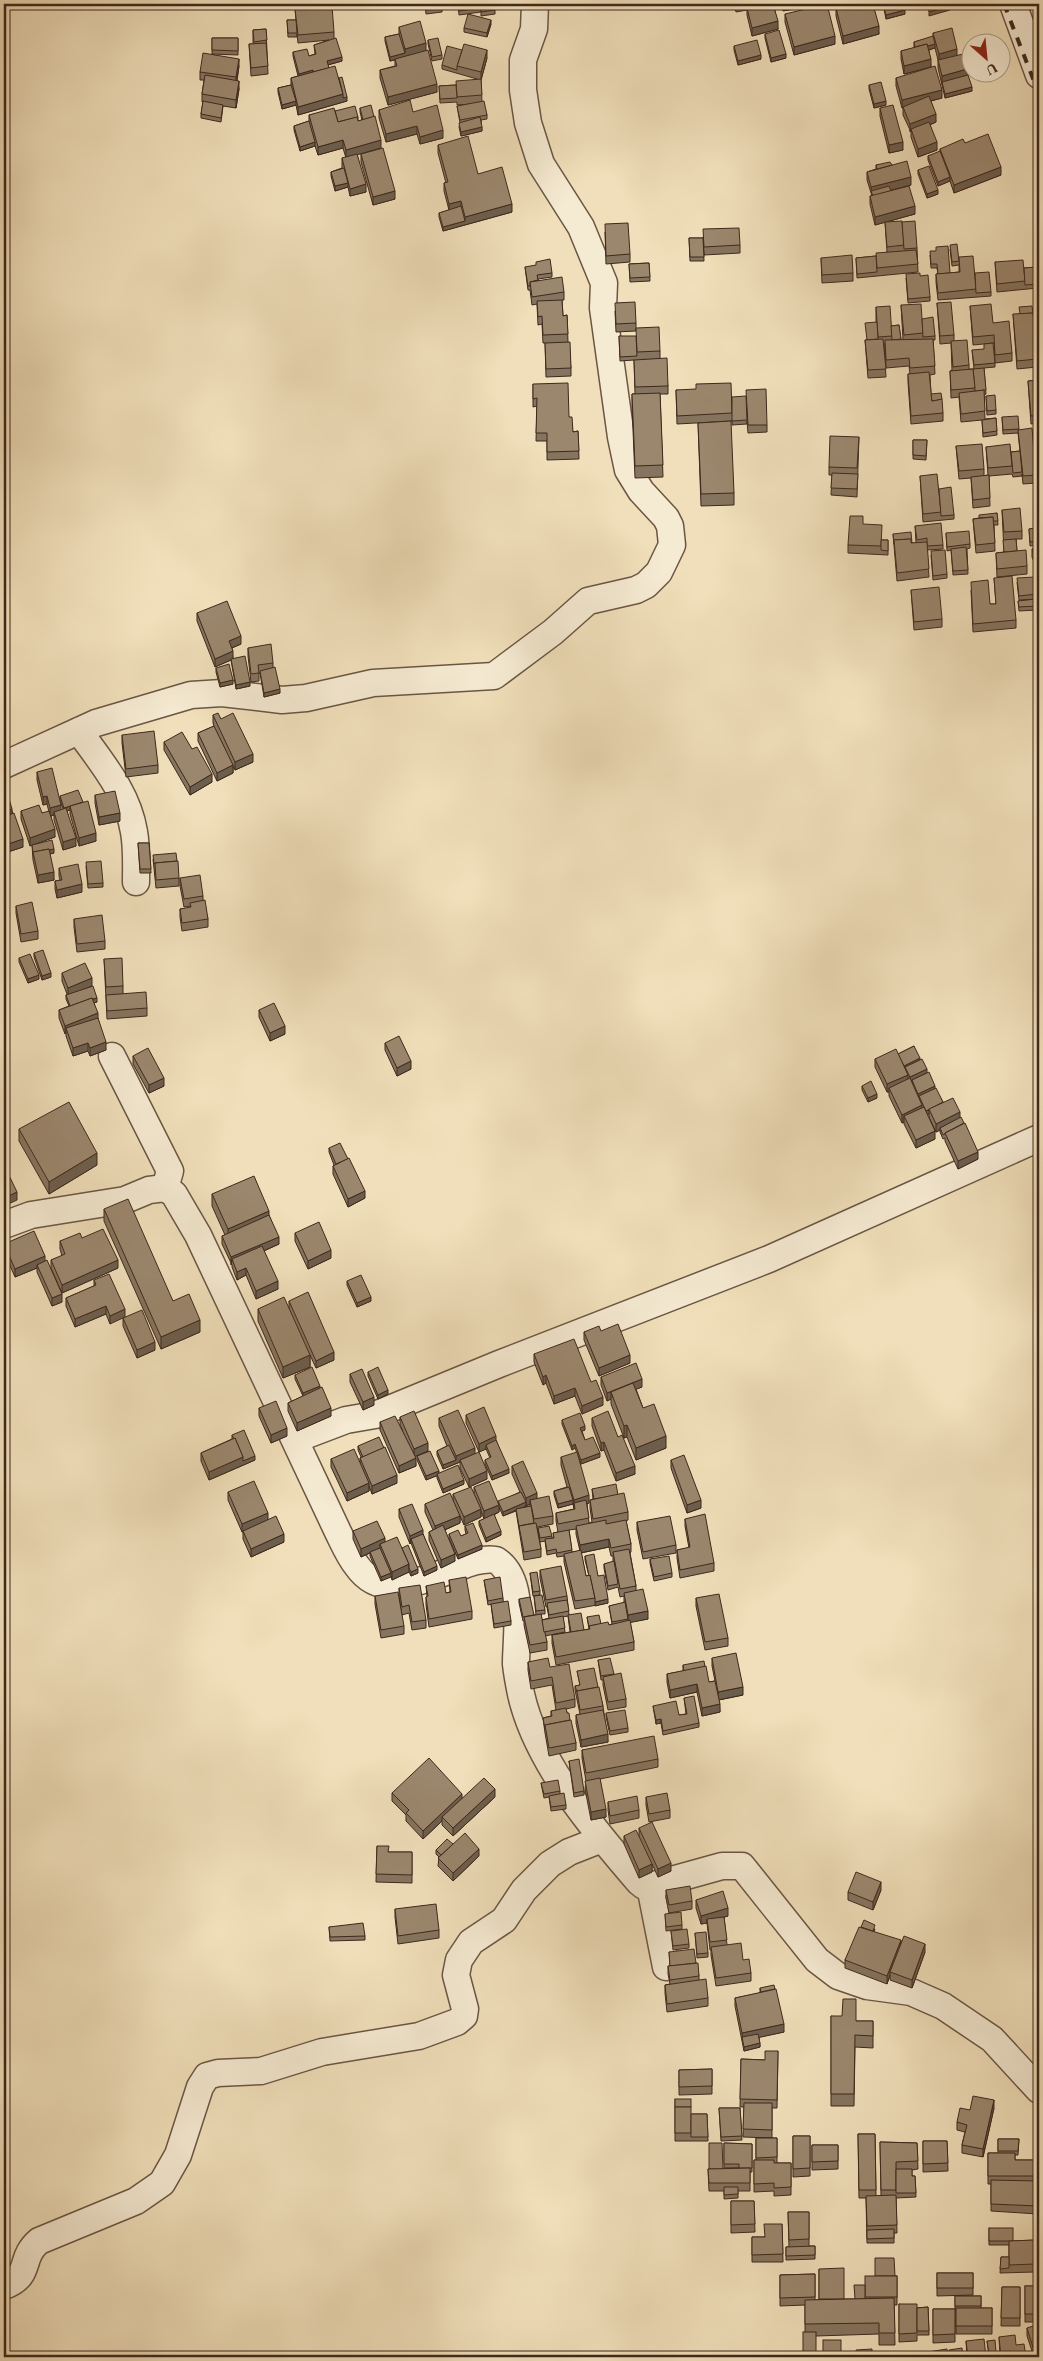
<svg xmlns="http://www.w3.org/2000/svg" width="1043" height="2361" viewBox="0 0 1043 2361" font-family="'EB Garamond',serif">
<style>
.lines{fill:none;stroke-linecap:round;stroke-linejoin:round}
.minor-casing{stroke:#6b5644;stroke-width:29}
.minor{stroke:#f5ead2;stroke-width:26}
.rail{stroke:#3f281c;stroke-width:4;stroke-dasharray:9 9;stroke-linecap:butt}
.wall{fill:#85745f;stroke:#3f281c;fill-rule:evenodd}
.shaded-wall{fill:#6c5e4d;stroke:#3f281c}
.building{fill:#9b876e;stroke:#3f281c}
</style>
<rect width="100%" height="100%" fill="#f0dfba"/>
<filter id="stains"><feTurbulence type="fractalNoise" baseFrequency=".004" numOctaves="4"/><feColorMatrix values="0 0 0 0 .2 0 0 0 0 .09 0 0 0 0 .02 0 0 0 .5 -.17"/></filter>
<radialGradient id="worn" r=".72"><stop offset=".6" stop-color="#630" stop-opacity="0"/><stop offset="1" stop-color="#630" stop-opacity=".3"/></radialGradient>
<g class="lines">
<defs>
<g id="minor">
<path d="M1013,4L1039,75"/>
<path d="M79,731C101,762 128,793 134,832C137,848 136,866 136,882"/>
<path d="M4,765L96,723L191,695L222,693L282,700L306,698L373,683L494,676L553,632L588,601L636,590L646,585L659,572L672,545L670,526L666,518L641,491L628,470L621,437L603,308L604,283L581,227L541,164L528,123L523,90V60L534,29L535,4"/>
<path d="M112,1056L170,1171L165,1188"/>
<path d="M4,1225L31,1215L125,1200L149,1190L165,1188L174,1194L198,1235L338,1532C344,1544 349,1556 357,1566C383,1603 426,1578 459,1567C471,1562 483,1558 496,1560C526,1580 516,1633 516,1664C517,1674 519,1684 521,1694C536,1762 594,1830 639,1882L644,1886H650L722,1866H742L817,1960L838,1976L867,1986L911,1992L943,2006L992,2039L1039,2090"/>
<path d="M296,1439L346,1420L375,1415L499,1364L769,1259L1039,1138"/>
<path d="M650,1886L666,1967"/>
<path d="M4,2286C33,2275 18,2259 39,2241L136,2201L162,2183L178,2155L200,2087L207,2076L218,2073L261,2071L322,2052L419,2036L457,2022L464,2016L465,2009L456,1975L459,1960L471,1942L504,1920L524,1890L550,1864L569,1852L602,1839"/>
</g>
</defs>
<!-- minor casing -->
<use href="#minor" class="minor-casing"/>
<!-- minor -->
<use href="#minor" class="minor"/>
<!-- rail -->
<path class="rail" d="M1004,4L1039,94"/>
</g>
<!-- wall -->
<g class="wall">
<path d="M425,4H442V12L426,14Z"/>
<path d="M458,4H495V14L481,16V12L459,15Z"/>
<path d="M734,4H776V5H774L778,29L752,36L747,15V10L736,12Z"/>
<path d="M782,4H826L783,11Z"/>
<path d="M836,4H873L879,34L843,44L836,16V8H837Z"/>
<path d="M883,4L905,14L886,19Z"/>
<path d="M295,9L334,32V38L342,61L328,65L329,68L339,78L347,101L298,115L296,105L282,109L278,92V88L291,85V78L298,76L293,56V52L309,56L315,54L314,45L329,40L298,43L297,34V37H288L287,20H296Z"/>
<path d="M785,14L835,44L794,55L785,22Z"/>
<path d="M491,24L487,37L464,32V28Z"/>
<path d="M399,27L426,51L437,92L388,105L380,78V70L395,66V60L390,61L385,41V37L399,34Z"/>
<path d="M266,29L268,74L251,76L249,44H253V30Z"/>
<path d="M933,33L957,55L967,75L972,91L945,98L938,68V60L935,48L929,50L931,67L904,74L901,59V51L914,48V42L933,37Z"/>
<path d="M765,34L786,58L771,62L765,38Z"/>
<path d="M212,38H238V55L212,54L239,66L237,81L239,89L236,108L223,106L221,122L201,118V114L203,102H202V94L204,80H200V72L212,54Z"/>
<path d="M428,40L442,55V59L432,61L428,44Z"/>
<path d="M734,46L761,59L738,65L734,50Z"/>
<path d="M487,58L481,80L482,102L487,115V119L481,120L482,131L461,136L459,127L460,123L457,106L472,104L457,105V102L440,103L439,86L456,85L477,79L442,69V65Z"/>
<path d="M896,78L942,98L931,101L936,122L930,125L937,150L918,157L911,137V132L903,115V108H902L896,86Z"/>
<path d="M869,85L886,105L874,108L869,89Z"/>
<path d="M360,108L381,148L357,154L366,192L350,196L348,187L335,191L331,176V172L342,168V158H346L343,148L318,155L315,146L300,151L294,130V126L309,121V115L335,111L358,117V121L362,120L360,112Z"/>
<path d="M880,108L903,150L889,153L880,116Z"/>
<path d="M379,110L413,112L443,138L420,144L417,134L386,142L379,118Z"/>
<path d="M965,143L1001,175L954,193L950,181L938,186L928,160V156L940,153V149Z"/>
<path d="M438,145L478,174L512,212L443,231L439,217V213L449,210L444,191V183H446L438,153Z"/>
<path d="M361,154L395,199L373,205L361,162Z"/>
<path d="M876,165H892L911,185L890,190L915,214L875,225L870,204V196H872L867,180V172L876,169Z"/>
<path d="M918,170L938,194L927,198L918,174Z"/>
<path d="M885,222L917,248L918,272L857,278L856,258L876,256L887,252Z"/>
<path d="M605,232L630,254V262L606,264Z"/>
<path d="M703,237L740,245V253L704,255Z"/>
<path d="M689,238H703L704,261H690Z"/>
<path d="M950,249L959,261L975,273L991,292V296L938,300L936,282V274H938L937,268H931L930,255L950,273L959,272V265L952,266Z"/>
<path d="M821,258L853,273V281L822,283Z"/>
<path d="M995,262L1024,268L1037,267L1038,288L997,292Z"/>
<path d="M649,263L650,281L630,282L629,264Z"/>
<path d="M525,267L552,273V277L538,279V280L564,292V300H562L563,316L567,315L568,342L571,368V376L546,377L545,343H543L542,324L538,325L537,304L532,305L530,290H528Z"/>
<path d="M920,276L930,297V301L908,303L906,278Z"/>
<path d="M937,303L954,335V341L969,365V369H974L972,350L995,363V367L984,368L986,394L984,395L985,419L996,418L997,435L983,437L982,420L961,422L959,397L951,398L950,371L952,370L951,343L940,344Z"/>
<path d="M901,305L922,319L935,336V340H933L935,374L930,375L931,394L943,413V421L911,424L908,382V374H910L909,366L886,368L885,344H884L886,377L868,378L865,340H867L876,322V307L891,326L899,325L901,340H903Z"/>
<path d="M970,306L993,323L1012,353V361L995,363L994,343L973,345Z"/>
<path d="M1037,310H1039V346L1037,318Z"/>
<path d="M615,311L636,323V331L616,332Z"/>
<path d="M1013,314L1037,359V367L1017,369Z"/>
<path d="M619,336L660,351V358L668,386V394H660L663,477L635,478L632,406V394H635L634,360L620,361Z"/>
<path d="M1039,380V423L1031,424L1028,381Z"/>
<path d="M533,384L569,417L573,432L578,431L579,459L547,460V441H536L537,406L533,407Z"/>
<path d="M676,390L732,397L767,425V432L748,433L747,421V424L732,425V421L677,424Z"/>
<path d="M986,396L996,410V414L987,415Z"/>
<path d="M1002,417L1019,430L1036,475V483L1023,484L1022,474V476L1013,477L1012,474L989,476L990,506L973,508L971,478L959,479L956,446L984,469V476L988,475L986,447L1011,452L1020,451L1018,433L1003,434Z"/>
<path d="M698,423L734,493V505L701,506Z"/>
<path d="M1036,425H1039V480L1038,467V463Z"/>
<path d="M859,437L857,497L831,495L832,475H829V467Z"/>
<path d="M913,440H927L926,460L913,459Z"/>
<path d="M920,476L939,489L954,515V519L923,522Z"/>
<path d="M1002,510L1022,531V539H1016L1017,551L1027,566V574L997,577L996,553L1004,552Z"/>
<path d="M997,513L998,525H994L995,551L976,553L973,519L979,518Z"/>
<path d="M1039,513V545L1030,546L1029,529L1035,528Z"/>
<path d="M863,524L881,540H888V555L848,553V545Z"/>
<path d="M915,526L943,545V549L927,550L929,577L897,581L893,534L912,543H916Z"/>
<path d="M946,533L970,544V548L967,549L968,574L953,575L951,550L947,551Z"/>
<path d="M1039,546V574L1032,557V549Z"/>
<path d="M931,555L947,574V578L933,580Z"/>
<path d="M994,578L1016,620V628L973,632L971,590L990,604H996Z"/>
<path d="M1017,582L1037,594V599L1019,600Z"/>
<path d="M911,590L942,619V627L914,630Z"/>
<path d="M1036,599L1037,610L1019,611L1018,601Z"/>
<path d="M197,613L241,644L232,648L233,659L250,686L236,689L231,660L215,667L197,621Z"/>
<path d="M248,648L273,663V668L280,693L264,697L260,673H259V681L251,682L248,656Z"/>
<path d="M216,668L233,684L220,687L216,672Z"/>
<path d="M213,715L221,719L253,762L235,770L233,766V773L217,781L198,741V733L214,726L213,723Z"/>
<path d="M122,735L158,765V773L126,777L122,743Z"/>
<path d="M164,742L192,749L212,782L190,795L164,750Z"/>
<path d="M37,772L61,810L63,809L60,800V796L83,803L96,841L79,846L70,814V810L67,811L76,846L63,850L54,820V815L51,816L55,837L37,843L54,853L50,854L54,880L38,883L33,860L32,845L30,846L21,819V811L42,813L49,812L47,804L43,805L37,780Z"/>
<path d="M4,785L23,847L8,852L4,841Z"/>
<path d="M95,795L120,821L99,825L95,803Z"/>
<path d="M138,843H149L151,873H140Z"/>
<path d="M153,859L179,878V886L156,888Z"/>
<path d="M86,866L103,883V887L88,888Z"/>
<path d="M59,868L82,892L57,898L55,889V881L60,880L59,876Z"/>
<path d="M180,878L203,896V901L208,919V927L182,931L180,917V909L190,908V906L184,907L180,886Z"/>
<path d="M16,906L38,931V939L21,942L16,913Z"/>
<path d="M74,919L105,941V949L77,952L74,927Z"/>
<path d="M34,953L51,977L42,980L34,957Z"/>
<path d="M19,958L39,979L28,983L19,962Z"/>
<path d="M104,959L123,986V994L147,1008V1016L107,1019Z"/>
<path d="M62,973L92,986L88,988L97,1002L94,1003L106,1050L90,1056L88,1051L73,1056L66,1036V1033L65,1034L59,1018V1010L69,1006L66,999V995L67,994L62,981Z"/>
<path d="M259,1010L285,1034L270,1041L259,1017Z"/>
<path d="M385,1043L411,1069L397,1076L385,1050Z"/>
<path d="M914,1046L911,1081L912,1083V1080L935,1089L943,1102L960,1118L978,1159L958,1169L945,1141V1138L943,1139L940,1132V1130L936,1132L929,1117V1114L927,1115L935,1139L916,1148L904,1124V1122L902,1123L889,1096V1092H887L875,1067V1059L898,1054Z"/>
<path d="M133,1056L164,1086L149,1093L133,1064Z"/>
<path d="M862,1086L877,1098L868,1102L862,1090Z"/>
<path d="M19,1129L97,1165L49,1194L19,1141Z"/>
<path d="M329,1148L365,1198L348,1207L333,1174V1166L334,1165L329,1152Z"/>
<path d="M212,1194L269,1215L279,1244L264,1251L278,1289L256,1299L246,1275L237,1280L232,1267V1265L222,1244V1236L225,1235L212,1206Z"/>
<path d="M104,1209L173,1301L200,1332L161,1349L104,1221Z"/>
<path d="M295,1233L331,1258L308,1269L295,1241Z"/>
<path d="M82,1238L118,1268L62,1293L51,1268V1260L62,1256L60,1249V1241Z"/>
<path d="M4,1244L45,1261L62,1302L52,1306L37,1272V1268L15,1277L4,1252Z"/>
<path d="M94,1280L125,1309L110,1324L106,1314L75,1327L66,1306V1298L94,1286Z"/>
<path d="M347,1281L371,1301L357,1307L347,1285Z"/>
<path d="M289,1301L334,1360L316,1368L310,1355V1367L283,1378L258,1321V1309H289Z"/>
<path d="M123,1318L155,1350L137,1358L123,1326Z"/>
<path d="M601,1331L630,1363L599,1376L584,1340V1332Z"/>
<path d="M534,1354L591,1382L603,1405L582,1414L575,1396L554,1404L546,1383L543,1385L534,1362Z"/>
<path d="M368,1372L388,1394L378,1399L368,1376Z"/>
<path d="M350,1374L374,1405L363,1410L350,1382Z"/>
<path d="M295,1375L320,1388L331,1416L297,1431L288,1411V1403L303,1396L295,1379Z"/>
<path d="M601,1377L642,1387L636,1389L643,1408L666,1448L636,1460L627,1437L624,1438L611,1404V1399L607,1401L601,1385Z"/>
<path d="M259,1408L287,1436L271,1443L259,1416Z"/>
<path d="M466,1415L496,1440L509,1473L492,1480L485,1464V1460L490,1458L486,1449L479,1452L466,1423Z"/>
<path d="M400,1417L428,1451L415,1456L416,1466L399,1473L380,1430V1422L403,1431L400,1425Z"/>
<path d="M439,1418L475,1453L487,1479L469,1487L460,1468V1462L443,1469L437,1455V1451L447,1446L439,1426Z"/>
<path d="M592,1418L618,1437L635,1474L616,1481L604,1450L601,1451L592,1426Z"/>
<path d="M562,1420L585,1430L582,1431L585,1440L600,1457L581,1464L575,1448L572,1450L562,1424Z"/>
<path d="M232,1435L255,1460L209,1480L201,1461V1453L232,1439Z"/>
<path d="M358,1446L397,1483L372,1494L369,1486V1491L347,1501L331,1467V1459L360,1464V1458L361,1457L358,1450Z"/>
<path d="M417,1456L439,1474L464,1484L443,1493L437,1478V1475L426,1480L417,1460Z"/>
<path d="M561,1457L589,1503H587L589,1523L592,1522L590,1508V1500L593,1499L592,1489L618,1495L628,1512V1520L626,1521L631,1544V1552L630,1553L636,1586V1591L648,1619L630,1622L634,1642V1650L556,1665L552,1643V1635L570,1632L568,1616L563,1617L565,1632L545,1636L547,1642V1650L530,1653L524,1625V1621H523L519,1603V1599L534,1615H536L534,1596L545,1610V1614H541L542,1620L549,1618L547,1607H546L540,1578V1570L567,1596L569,1615L584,1630L589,1629L587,1617L601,1624L609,1625L612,1624L609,1606L624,1603V1596L620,1597L618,1587L608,1590L604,1568V1564L613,1562V1556H611L609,1547L581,1553L586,1576H589L585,1560V1556L598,1576L608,1603L575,1609L564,1562V1556L557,1557L556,1553L547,1555L545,1541L540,1542L538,1528L552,1536V1538H554L553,1533L558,1532L556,1521V1513L574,1509L573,1504L558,1508L554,1495V1491L567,1487L561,1465ZM576,1529V1534L580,1551L572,1552L569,1530Z"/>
<path d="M671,1460L701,1508L687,1513L671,1468Z"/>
<path d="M512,1466L537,1498L553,1516V1524L537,1527L541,1549V1557L524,1560L516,1511L503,1516L499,1507V1512L494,1515L501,1535L486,1542L479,1525V1521L484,1519L481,1511V1517L464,1525L460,1516V1523L445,1530L455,1561L441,1568L429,1540V1532L433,1530L425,1512V1504L453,1502V1494L474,1493V1487L498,1503L520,1492L512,1474ZM530,1504V1506L522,1508Z"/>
<path d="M228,1492L284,1542L251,1557L243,1539V1532H242L228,1500Z"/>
<path d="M399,1509L423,1534L437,1570L424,1576L411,1543L410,1544L399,1517Z"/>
<path d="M685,1519L714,1563V1571L680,1578L677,1558V1550L689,1548L685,1526Z"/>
<path d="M637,1522L676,1545V1553L643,1559L637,1530Z"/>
<path d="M465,1526L482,1549L458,1559L449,1538V1534L461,1536L466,1534L465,1530Z"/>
<path d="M353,1531L402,1548L418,1573L411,1576L409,1572L392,1580L391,1576L381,1581L370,1556V1553L361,1557L353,1539Z"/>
<path d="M650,1559L672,1573V1577L654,1581L650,1563Z"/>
<path d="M530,1573L540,1591V1595L533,1596Z"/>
<path d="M449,1580L472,1611V1619L429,1627L426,1605V1597L427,1596L426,1586L446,1593L450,1592Z"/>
<path d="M484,1580L503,1598V1601L511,1621V1625L494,1628L491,1604L488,1605Z"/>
<path d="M399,1588L426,1620V1628L412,1630L409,1613L402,1615L399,1596Z"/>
<path d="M375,1596L404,1626V1634L381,1638L375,1604Z"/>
<path d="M696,1598L728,1638V1646L705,1650L696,1606Z"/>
<path d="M712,1658L743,1695L719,1700L720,1712L702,1716L697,1692L670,1698L667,1682V1674L683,1671V1665L709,1682L715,1681L712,1666Z"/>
<path d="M598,1660L614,1674L626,1699V1707L608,1710L603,1685V1680H601Z"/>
<path d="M528,1662L550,1667L575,1699V1707L566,1709L576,1743V1750L549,1756L545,1733L543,1718L551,1716V1711L556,1710L552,1685L531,1689L528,1670Z"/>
<path d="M577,1671L598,1687L603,1706L608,1742L581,1747L576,1723V1715L580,1714L575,1690V1686L580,1685Z"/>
<path d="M684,1698L699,1723V1727L663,1735L661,1723L656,1724L653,1706L679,1715L686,1714Z"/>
<path d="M606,1713L628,1728V1732L610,1735L606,1717Z"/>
<path d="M582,1750L658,1759V1767L600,1779L606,1817L591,1820L585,1789L586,1781L582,1758Z"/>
<path d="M569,1761L584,1791V1795L574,1797Z"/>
<path d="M541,1783L560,1791V1794L566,1805V1809L551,1811L549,1797L544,1798Z"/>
<path d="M392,1793L462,1798L495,1797L453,1836L442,1825V1821L423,1839L406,1821V1815L392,1801Z"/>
<path d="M646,1797L670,1810V1818L649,1822L646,1805Z"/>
<path d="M608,1802L639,1810V1818L610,1824L608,1810Z"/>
<path d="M639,1828L671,1871L658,1877L652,1864V1872L639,1878L624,1844V1836H639Z"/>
<path d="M453,1844L479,1856L453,1881L438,1866L439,1857L436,1854V1850Z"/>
<path d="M377,1846L388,1852H412V1883L376,1882Z"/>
<path d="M666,1890L692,1901V1909L669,1913L666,1898Z"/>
<path d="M881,1890L873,1910L848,1900V1892Z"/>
<path d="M696,1900L728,1916L724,1917L727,1945L743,1960L751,1973V1981L716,1986L711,1955V1950H710L707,1923L701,1924L696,1908Z"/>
<path d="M395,1909L439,1930V1938L398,1944L395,1917Z"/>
<path d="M665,1914L682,1925V1929L666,1931Z"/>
<path d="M329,1927L365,1936V1940L330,1941Z"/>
<path d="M861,1927L875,1929L874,1932L901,1944L925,1952L912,1988L890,1980V1975L887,1984L845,1968V1960Z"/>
<path d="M671,1931L689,1944V1948L673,1950Z"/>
<path d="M695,1933L708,1953V1957L697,1958Z"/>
<path d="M669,1952L696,1963L699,1976V1980L708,1998V2006L667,2012L665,1993V1985L670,1984L668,1974V1966H670Z"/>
<path d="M760,1988L784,2032L759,2037L760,2047L744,2051L735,2006V1998L760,1993Z"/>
<path d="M831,2016L856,2021H873V2048L855,2047L854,2106H831Z"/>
<path d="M778,2051L777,2108H772V2138L743,2137L744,2107H740L741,2059L765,2060Z"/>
<path d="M712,2069V2094L679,2095V2070Z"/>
<path d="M675,2099L691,2114H707L708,2141H675Z"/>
<path d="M719,2108H740L742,2140L721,2141Z"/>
<path d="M994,2108L983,2157L962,2153V2145L965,2132L957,2130V2122L970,2110Z"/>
<path d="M858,2134H875L876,2196H881L880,2142L917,2143L918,2169L912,2170V2176H915L916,2197L896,2198L897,2233H894V2243H867L866,2198H859Z"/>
<path d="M793,2136H810V2176L793,2177Z"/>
<path d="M756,2138H777V2163H791V2195L774,2196V2191L754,2192V2160H756Z"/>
<path d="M998,2139H1019L1018,2155H1015V2160H1039V2184H1038V2214L991,2211V2184H988V2153H998Z"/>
<path d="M923,2141H947L948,2171L923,2172Z"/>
<path d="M724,2143L752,2144V2172H750V2191H738V2198L724,2199V2191H709L708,2169L739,2168H724Z"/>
<path d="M812,2145H838V2169L812,2170Z"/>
<path d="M731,2201H754L755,2232L731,2233Z"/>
<path d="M788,2212H809V2246H815V2259L786,2260V2247H789Z"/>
<path d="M782,2224L783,2262H752V2237H764Z"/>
<path d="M989,2228L1013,2241L1035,2240V2272L1000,2273L1001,2257H1009V2245H989Z"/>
<path d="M819,2269L844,2299H855L865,2285L895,2276H897V2305H894L895,2345H879V2334L816,2336L805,2332V2305L780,2306V2275L815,2274V2300H819Z"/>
<path d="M937,2273H973V2295L937,2296Z"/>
<rect x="1025" y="2286" width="14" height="36"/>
<path d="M1002,2287H1020V2326H1001Z"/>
<path d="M955,2296H981V2308H992V2334H956V2310H955V2342L933,2343V2309H955Z"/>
<path d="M899,2304L917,2308L928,2307L929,2335H917V2341L899,2342Z"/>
<path d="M1027,2328L1039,2357H1034L1027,2336Z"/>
<path d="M999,2337L1016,2345L1026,2357H1000Z"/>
<path d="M966,2341L986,2356H989L987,2341L996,2352V2356L994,2357H967Z"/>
</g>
<!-- shaded-wall -->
<g class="shaded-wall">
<path d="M950,6V10L929,16V12Z"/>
<path d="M905,10V14L886,19V15Z"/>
<path d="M491,20V24L487,37V33Z"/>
<path d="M778,21V29L752,36V28Z"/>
<path d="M879,26V34L843,44V36Z"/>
<path d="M835,36V44L794,55V47Z"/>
<path d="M426,43V51L390,61V57L405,53V49Z"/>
<path d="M935,44V48L916,53V49Z"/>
<path d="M957,49V57L939,62V54Z"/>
<path d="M487,50V58L481,80V72Z"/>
<path d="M786,54V58L771,62V58Z"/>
<path d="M761,55V59L738,65V61Z"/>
<path d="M342,57V61L327,65V61Z"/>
<path d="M239,59V66L236,85V77Z"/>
<path d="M931,59V67L904,74V66Z"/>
<path d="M967,69V77L942,83V76Z"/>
<path d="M313,70V74L299,78V74Z"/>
<path d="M239,81V89L236,108V100Z"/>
<path d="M437,84V92L388,105V97Z"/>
<path d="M972,87V91L945,98V94Z"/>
<path d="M942,90V98L902,108V100Z"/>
<path d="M343,94L347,97V101L298,115V107Z"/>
<path d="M296,101V105L282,109V105Z"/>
<path d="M886,101V105L874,108V104Z"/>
<path d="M936,114V122L912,132L911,129L910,132V124Z"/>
<path d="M417,126V134L386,142V134Z"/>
<path d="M482,127V131L461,136V132Z"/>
<path d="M443,130V138L420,144V137Z"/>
<path d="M343,140V148L318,155V147Z"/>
<path d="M381,140V148L346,158V150Z"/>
<path d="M315,142V146L300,151V147Z"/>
<path d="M903,142V150L889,153V145Z"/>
<path d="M937,142V150L918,157V149Z"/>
<path d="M1001,167V175L954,193V185Z"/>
<path d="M911,177V185L872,195L871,187Z"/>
<path d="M950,177V181L938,186V182Z"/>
<path d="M348,183V187L335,191V186Z"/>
<path d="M366,184V192L350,196V189Z"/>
<path d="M938,190V194L927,198V194Z"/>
<path d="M395,191V199L373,205V197Z"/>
<path d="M461,201V209L449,212V204Z"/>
<path d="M512,204V212L443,231V227L465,221V217Z"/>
<path d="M915,206V214L875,225V217Z"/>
<path d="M241,636V644L229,649V641Z"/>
<path d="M233,651V659L215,667V659Z"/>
<path d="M233,680V684L220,687V683Z"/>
<path d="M250,682V686L236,689V685Z"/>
<path d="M280,689V693L264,697V693Z"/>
<path d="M253,754V762L235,770V762Z"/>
<path d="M233,765V773L217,781V773Z"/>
<path d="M212,774V782L190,795V787Z"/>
<path d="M47,796V804L43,805V797Z"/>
<path d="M83,802V806H70V810L64,812V808Z"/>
<path d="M61,805V813L54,812V815L50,816V808Z"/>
<path d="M12,809V817L4,820V812Z"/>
<path d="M120,813V821L99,825V817Z"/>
<path d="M55,829V837L30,846V838Z"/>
<path d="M96,833V841L79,846V838Z"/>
<path d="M76,838V846L63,850V842Z"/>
<path d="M23,839V847L8,852V844Z"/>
<path d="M54,849V853L34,857V853Z"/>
<path d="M9,857V865L4,867V859Z"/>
<path d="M54,872V880L38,883V875Z"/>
<path d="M82,884V892L57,898V890Z"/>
<path d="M51,973V977L42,980V976Z"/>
<path d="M39,975V979L28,983V979Z"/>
<path d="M92,978V986L68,996V988Z"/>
<path d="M97,998V1002L70,1010V1006Z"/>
<path d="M98,1013V1021L66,1028V1033L65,1034V1026Z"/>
<path d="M285,1026V1034L270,1041V1033Z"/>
<path d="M106,1042V1050L90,1056V1048Z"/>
<path d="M88,1043V1051L73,1056V1048Z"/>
<path d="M920,1058V1062L905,1069L904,1066Z"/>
<path d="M411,1061V1069L397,1076V1068Z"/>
<path d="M927,1069V1073L910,1081V1077Z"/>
<path d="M908,1075V1083L889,1088V1092H887V1084Z"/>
<path d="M164,1078V1086L149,1093V1085Z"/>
<path d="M935,1086V1090L918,1098V1094Z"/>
<path d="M877,1094V1098L868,1102V1098Z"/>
<path d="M922,1105V1113L904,1116V1122L902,1123V1115Z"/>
<path d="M929,1110V1114L926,1115V1111Z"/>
<path d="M960,1112V1120L940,1128V1130L936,1132V1124Z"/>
<path d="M935,1131V1139L916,1148V1140Z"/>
<path d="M978,1152V1159L958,1169V1161Z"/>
<path d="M97,1153V1165L49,1194V1182Z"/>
<path d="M365,1191V1198L348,1207V1199Z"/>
<path d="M17,1192V1200L4,1206V1198Z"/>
<path d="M269,1211V1223L228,1241V1229Z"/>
<path d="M279,1237V1244L234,1264L232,1259L231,1265V1257Z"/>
<path d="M331,1250V1258L308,1269V1261Z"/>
<path d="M45,1256V1264L37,1265V1268L15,1277V1269Z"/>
<path d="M118,1260V1268L62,1293V1285Z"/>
<path d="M246,1268V1275L237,1280V1272Z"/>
<path d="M278,1281V1289L256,1299V1291Z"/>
<path d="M62,1294V1302L52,1306V1298Z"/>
<path d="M371,1297V1301L357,1307V1303Z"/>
<path d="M106,1306V1314L75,1327V1319Z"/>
<path d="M125,1309V1317L110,1324V1316Z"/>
<path d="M200,1320V1332L161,1349V1337Z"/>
<path d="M155,1342V1350L137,1358V1350Z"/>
<path d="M334,1352V1360L316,1368V1361Z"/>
<path d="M310,1355V1367L283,1378V1367Z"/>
<path d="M630,1355V1363L599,1376V1368Z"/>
<path d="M546,1375V1383L543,1385V1377Z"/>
<path d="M642,1379V1387L613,1398L611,1392V1399L607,1401V1393Z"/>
<path d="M320,1386V1390L303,1397V1393Z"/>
<path d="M575,1388V1396L554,1404V1396Z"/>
<path d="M388,1390V1394L378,1399V1395Z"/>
<path d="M374,1397V1405L363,1410V1402Z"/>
<path d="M603,1397V1405L582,1414V1406Z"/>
<path d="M331,1408V1416L297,1431V1423Z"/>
<path d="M627,1425V1437L624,1438V1426Z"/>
<path d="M585,1426V1430L580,1432V1428Z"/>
<path d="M287,1428V1436L271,1443V1435Z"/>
<path d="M496,1436V1444L486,1445V1449L479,1452V1444Z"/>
<path d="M666,1436V1448L636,1460V1448Z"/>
<path d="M604,1442V1450L601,1451V1443Z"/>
<path d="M428,1443V1451L414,1457V1449Z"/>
<path d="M575,1444V1448L572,1450V1446Z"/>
<path d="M475,1448V1455L460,1460V1462L443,1469V1465L456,1460V1456Z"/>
<path d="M600,1453V1457L581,1464V1460Z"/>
<path d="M255,1456V1460L209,1480V1472L243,1457Z"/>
<path d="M416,1458V1466L399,1473V1466Z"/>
<path d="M635,1466V1474L616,1481V1473Z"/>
<path d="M509,1469V1473L492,1480V1476Z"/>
<path d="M439,1471V1475L426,1480V1476Z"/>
<path d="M487,1471V1479L469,1487V1479Z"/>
<path d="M397,1475V1483L372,1494V1486Z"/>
<path d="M464,1480V1484L443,1493V1489Z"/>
<path d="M369,1483V1491L347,1501V1493Z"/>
<path d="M537,1493V1501L530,1500V1504L526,1506V1498Z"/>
<path d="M589,1495V1503L575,1507L574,1503V1508V1500Z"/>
<path d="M573,1500V1504L558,1508V1504Z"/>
<path d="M701,1500V1508L687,1513V1505Z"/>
<path d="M526,1502V1506L503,1516V1512Z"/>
<path d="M499,1505V1512L484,1519V1511Z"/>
<path d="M481,1509V1517L464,1525V1517Z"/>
<path d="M268,1513V1521L242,1532V1524Z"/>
<path d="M460,1516V1523L435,1534V1526Z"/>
<path d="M423,1530V1538L411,1539V1543L410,1544V1536Z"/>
<path d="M501,1531V1535L486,1542V1538Z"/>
<path d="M284,1534V1542L251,1557V1549Z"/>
<path d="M385,1538V1546L380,1544V1548L361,1557V1549Z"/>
<path d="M609,1539V1547L580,1553V1545Z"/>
<path d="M482,1545V1549L458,1559V1555Z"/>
<path d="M455,1554V1561L441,1568V1560Z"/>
<path d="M409,1564V1572L392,1580V1572Z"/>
<path d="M437,1566V1570L424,1576V1572Z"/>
<path d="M418,1569V1573L411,1576V1572Z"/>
<path d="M391,1573V1577L381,1581V1577Z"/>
<path d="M608,1599V1603L595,1606V1602Z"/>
<path d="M648,1611V1619L628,1623V1615Z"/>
<path d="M697,1684V1692L670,1698V1690Z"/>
<path d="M743,1687V1695L718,1700V1692Z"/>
<path d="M720,1704V1712L702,1716V1708Z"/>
<path d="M661,1719V1723L656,1724V1720Z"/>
<path d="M608,1734V1742L581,1747V1740Z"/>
<path d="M495,1789V1797L453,1836V1828Z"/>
<path d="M462,1794V1802L442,1817V1821L423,1839V1831Z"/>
<path d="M606,1809V1817L591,1820V1812Z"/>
<path d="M479,1849V1856L453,1881V1873Z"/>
<path d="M671,1863V1871L658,1877V1869Z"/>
<path d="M652,1864V1872L639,1878V1870Z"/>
<path d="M881,1882V1890L873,1910V1902Z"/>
<path d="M728,1908V1916L707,1922V1919V1923L701,1924V1916Z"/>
<path d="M901,1940V1948L890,1972V1975L887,1984V1976Z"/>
<path d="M925,1944V1952L912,1988V1980Z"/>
<path d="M784,2024V2032L743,2041L742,2033Z"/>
<path d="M760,2043V2047L744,2051V2047Z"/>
<path d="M994,2100V2108L983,2157V2149Z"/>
</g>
<!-- building -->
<g class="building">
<path d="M425,4H442V8L426,10Z"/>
<path d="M458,4H495V10L481,12V8L459,11Z"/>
<path d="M761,4H773L778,21L752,28L747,8Z"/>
<path d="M782,4H803L783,7Z"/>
<path d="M827,4L835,36L794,47L785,14Z"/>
<path d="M838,4H873L879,26L843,36L836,8L839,7Z"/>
<path d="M883,4H904L905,10L886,15Z"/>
<path d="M927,4H949L950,6L929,12Z"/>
<path d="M332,6L334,32L298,35L295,9Z"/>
<path d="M468,14L491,20L487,33L464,28Z"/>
<path d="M287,20H296L297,33H288Z"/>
<path d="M420,21L426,43L405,49L399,27Z"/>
<path d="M952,28L957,49L939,54L933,33Z"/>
<path d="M266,29L267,40L254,42L253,30Z"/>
<path d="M779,30L786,54L771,58L765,34Z"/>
<path d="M399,34L405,53L390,57L385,37Z"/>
<path d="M933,36L935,44L928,46L927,44L915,47L914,42Z"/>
<path d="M212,38H238V51L212,50Z"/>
<path d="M336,38L342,57L327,61L329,68L313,72V70L299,74L293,52L307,49L309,56L316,54L314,45Z"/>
<path d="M438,38L442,55L432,57L428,40Z"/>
<path d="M757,40L761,55L738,61L734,46Z"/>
<path d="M266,43L268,66L251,68L249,44Z"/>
<path d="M464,44L487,50L481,72L457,66Z"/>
<path d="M927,44L931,59L904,66L901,51Z"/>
<path d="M447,46L462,50L457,66V70L442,65Z"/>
<path d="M428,50L437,84L388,97L380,70L397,66L395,59Z"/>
<path d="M203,53L239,59L236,77L200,72Z"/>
<path d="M963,54L967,69L942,76L938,60Z"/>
<path d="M335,66L343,94L298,107L291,78Z"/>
<path d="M935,66L942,90L902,100L896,78Z"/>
<path d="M205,75L239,81L236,100L202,94Z"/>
<path d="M968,75L972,87L945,94L942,82Z"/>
<path d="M342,77L347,97L343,98V94L339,78Z"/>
<path d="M481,79L482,95L457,97L456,81Z"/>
<path d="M881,82L886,101L874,104L869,85Z"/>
<path d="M291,85L296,101L282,105L278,88Z"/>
<path d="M456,85L457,98L440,99L439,86Z"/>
<path d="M929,96L936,114L910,124L903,107Z"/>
<path d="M410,100L413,112L437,105L443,130L420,137L417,126L386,134L379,110Z"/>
<path d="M203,101L223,105L221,118L201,114Z"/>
<path d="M484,101L487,115L460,120L457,106Z"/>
<path d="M371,105L374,117L363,120L360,108Z"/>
<path d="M893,105L903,142L889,145L880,108Z"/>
<path d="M355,106L358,117L338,122L335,111Z"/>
<path d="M334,108L338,122L357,117L358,121L375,116L381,140L346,150L343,140L318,147L309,115Z"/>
<path d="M480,117L482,127L461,132L459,123Z"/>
<path d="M309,121L315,142L300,147L294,126Z"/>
<path d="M929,122L937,142L918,149L911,129Z"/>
<path d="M988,134L1001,167L954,185L940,149L963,139L965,143Z"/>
<path d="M468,136L478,174L502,167L512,204L465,217L461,201L449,204L444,183L448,182L438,145Z"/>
<path d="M383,148L395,191L373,197L361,154Z"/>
<path d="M940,151L950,177L938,182L928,156Z"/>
<path d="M357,154L366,184L350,189L342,158Z"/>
<path d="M907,161L911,177L871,187L867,172Z"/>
<path d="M890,162L892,165L877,169L876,165Z"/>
<path d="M929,166L938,190L927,194L918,170Z"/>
<path d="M344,168L348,183L335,186L331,172Z"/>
<path d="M889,186L891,191L873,196L871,191Z"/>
<path d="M909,186L915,206L875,217L870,196Z"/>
<path d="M461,206L465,221L443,227L439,213Z"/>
<path d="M902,221L904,245L887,247L885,222Z"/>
<path d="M915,221L917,248L904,249L902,222Z"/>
<path d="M628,223L630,254L606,256L605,224Z"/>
<path d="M739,228L740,245L704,247L703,229Z"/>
<path d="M689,238H703L704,257H690Z"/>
<path d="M957,244L959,261L952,262L950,245Z"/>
<path d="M948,246L950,273L938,274L937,264H931L930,251H936V247Z"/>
<path d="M916,250L918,264L877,268L876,253Z"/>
<path d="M852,255L853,273L822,275L821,258Z"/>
<path d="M876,256L877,272L857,274L856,258Z"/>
<path d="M973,256L976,289L938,293L936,274L960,272L959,257Z"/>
<path d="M550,259L552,273L537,275L538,280L530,282V286H528L525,267L536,265V262Z"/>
<path d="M1023,260L1025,281L997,284L995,262Z"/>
<path d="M649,263L650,277L630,278L629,264Z"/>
<path d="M1037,267L1038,284L1025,285L1024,268Z"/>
<path d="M989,272L991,292L976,293L975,273Z"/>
<path d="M920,273V276L928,275L930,297L908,299L906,274Z"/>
<path d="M562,277L564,292L532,297L530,282Z"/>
<path d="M562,300L563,316L567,315L568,334L543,335L542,316L538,317L537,301Z"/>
<path d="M635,302L636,323L616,324L615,303Z"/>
<path d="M951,302L954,335L940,336L937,303Z"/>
<path d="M921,304L923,333L904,335L901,305Z"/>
<path d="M991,304L993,323L1009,321L1012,353L995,355L994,335L973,337L970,306Z"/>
<path d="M890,306L892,336L878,337L876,307Z"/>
<path d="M1032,306L1033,313L1020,314L1019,307Z"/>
<path d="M1037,310H1039V338Z"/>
<path d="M1033,313L1037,359L1017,361L1013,314Z"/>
<path d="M933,317L935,336L923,337L922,319Z"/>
<path d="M877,322L878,339L867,340L865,323Z"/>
<path d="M899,325L901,339L892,340L891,326Z"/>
<path d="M659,327L660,351L637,352L636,328Z"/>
<path d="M619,336H636L637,356L620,357Z"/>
<path d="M883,339L886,369L868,370L865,340Z"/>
<path d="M933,339L935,366L910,368L909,358L886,360L885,340Z"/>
<path d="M967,340L969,365L953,367L951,341Z"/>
<path d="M570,342L571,368L546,369L545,343Z"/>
<path d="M993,343L995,363L974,365L972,350L984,349V344Z"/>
<path d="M667,358L668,386L635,387L634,360Z"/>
<path d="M984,368L986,390L975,391L973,369Z"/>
<path d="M973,369L975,388L951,390L950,371Z"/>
<path d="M929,372L932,401L942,399L943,413L911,416L908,374Z"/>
<path d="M1039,380V415L1031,416L1028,381Z"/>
<path d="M568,383L569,417H572L573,432L578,431L579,451L547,452V433H536L537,398L533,399V384Z"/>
<path d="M731,383L732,413L677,416L676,390L696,389V384Z"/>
<path d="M766,389L767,425H748L746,390Z"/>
<path d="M984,390L985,411L961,414L959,393Z"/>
<path d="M660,393L663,465L635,466L632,394Z"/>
<path d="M941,393L942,399L932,401L931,394Z"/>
<path d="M995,395L996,410L987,411L986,396Z"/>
<path d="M746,396L747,420L732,421V397Z"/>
<path d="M1018,416L1019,429L1003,430L1002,417Z"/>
<path d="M996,418L997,431L983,433L982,420Z"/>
<path d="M731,421L734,493L701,494L698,423Z"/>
<path d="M1036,425H1039V459Z"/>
<path d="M1032,428L1036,475L1023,476L1018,430Z"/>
<path d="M830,436L859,437L857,468L829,467Z"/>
<path d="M913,440H927L926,456L913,455Z"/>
<path d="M982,444L984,469L959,471L956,446Z"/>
<path d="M1010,444L1012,466L988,468L986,447Z"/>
<path d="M1020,451L1022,472L1013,473L1011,452Z"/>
<path d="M1038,463H1039V476Z"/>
<path d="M832,473L858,474L857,489L831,488Z"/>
<path d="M937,474L941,512L923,514L920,476Z"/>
<path d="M989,475L990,498L973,500L971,477Z"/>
<path d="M951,487L954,515L941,516L939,489Z"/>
<path d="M1020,508L1022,531L1004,532L1002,510Z"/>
<path d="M997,513L998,521H993V517L979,518V515Z"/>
<path d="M1034,513H1039V541L1030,542L1029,529L1035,528Z"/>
<path d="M850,516H863V524L882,525L881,546L848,545Z"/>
<path d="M993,517L995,543L976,545L973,519Z"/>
<path d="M941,523L943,545L927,546V538L917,540L915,526Z"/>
<path d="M969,531L970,544L947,547L946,533Z"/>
<path d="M911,532L912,543H911V539L894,540V544L893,534Z"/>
<path d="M911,539V543L927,542L929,569L897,573L894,540Z"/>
<path d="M1016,539L1017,551L1004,552L1003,540Z"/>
<path d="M881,540H888V551L881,550Z"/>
<path d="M1039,546V566L1032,549Z"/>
<path d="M966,547L968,570L953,571L951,549Z"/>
<path d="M945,550L947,574L933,576L931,551Z"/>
<path d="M1026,550L1027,566L997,569L996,553Z"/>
<path d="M1012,576L1016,620L973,624L971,582L988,580L990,604H996L994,578Z"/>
<path d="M1035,577L1037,594L1019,596L1017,578Z"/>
<path d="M939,587L942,619L914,622L911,590Z"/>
<path d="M1036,599L1037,606L1019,607L1018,601Z"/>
<path d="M227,601L241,636L229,641L233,651L215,659L197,613Z"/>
<path d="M271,644L273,663L258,665L259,673L251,674L248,648Z"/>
<path d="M245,656L250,682L236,685L231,659Z"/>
<path d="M229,664L233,680L220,683L216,668Z"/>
<path d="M275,667L280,689L264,693L260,671Z"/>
<path d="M218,713L221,719L233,713L253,754L235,762L213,715Z"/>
<path d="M214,726L233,765L217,773L198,733Z"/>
<path d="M154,731L158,765L126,769L122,735Z"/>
<path d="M182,732L192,749L197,747L212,774L190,787L164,742Z"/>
<path d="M52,768L61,805L50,808L47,796L43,797L37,772Z"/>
<path d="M4,785H5L12,809L4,812Z"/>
<path d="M78,790L83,802L64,808L60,796Z"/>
<path d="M115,791L120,813L99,817L95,795Z"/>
<path d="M88,801L96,833L79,838L70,806Z"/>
<path d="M39,805L42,813L49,811L55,829L30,838L21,811Z"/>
<path d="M66,808L76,838L63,842L54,812Z"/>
<path d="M14,813L23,839L8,844L4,833V817Z"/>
<path d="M52,840L54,849L49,850V849L33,852L32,845Z"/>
<path d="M4,841L9,857L4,859Z"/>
<path d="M138,843H149L151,869H140Z"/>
<path d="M49,849L54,872L38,875L33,852Z"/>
<path d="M176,853L177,861L155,863L154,864L153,855Z"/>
<path d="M101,861L103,883L88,884L86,862Z"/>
<path d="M178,861L179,878L156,880L155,863Z"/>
<path d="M78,864L82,884L57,890L55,881L62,880L59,868Z"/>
<path d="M200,875L203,896L184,899L180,878Z"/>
<path d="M205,900L208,919L182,923L180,909L191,907L190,903Z"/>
<path d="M32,902L38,931L21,934L16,906Z"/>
<path d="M102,915L105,941L77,944L74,919Z"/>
<path d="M43,950L51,973L42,976L34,953Z"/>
<path d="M30,954L39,975L28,979L19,958Z"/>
<path d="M122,958L123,986L106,987L104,959Z"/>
<path d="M85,963L92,978L68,988L62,973Z"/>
<path d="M93,986L97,998L93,999L92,998L70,1006L66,995Z"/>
<path d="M146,992L147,1008L107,1011L106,995Z"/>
<path d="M92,998L98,1013L65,1026L59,1010Z"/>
<path d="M274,1003L285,1026L270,1033L259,1010Z"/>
<path d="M98,1018L106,1042L90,1048L88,1043L73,1048L66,1028Z"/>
<path d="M399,1036L411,1061L397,1068L385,1043Z"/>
<path d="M914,1046L920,1058L904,1066L898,1054Z"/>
<path d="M148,1048L164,1078L149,1085L133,1056Z"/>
<path d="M896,1049L908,1075L887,1084L875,1059Z"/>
<path d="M922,1059L927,1069L910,1077L905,1067Z"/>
<path d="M929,1072L935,1086L918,1094L912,1080Z"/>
<path d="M910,1078L922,1105L902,1115L889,1088Z"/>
<path d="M871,1081L877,1094L868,1098L862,1086Z"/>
<path d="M936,1088L943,1102L926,1111L919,1096Z"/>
<path d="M953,1098L960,1112L936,1124L929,1109Z"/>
<path d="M69,1102L97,1153L49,1182L19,1129Z"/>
<path d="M924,1107L935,1131L916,1140L904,1116Z"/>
<path d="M961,1117L964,1123L945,1133V1134L943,1135L940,1128Z"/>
<path d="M965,1123L978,1152L958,1161L945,1133Z"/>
<path d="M340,1143L348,1159L336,1164L329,1148Z"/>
<path d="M349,1158L365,1191L348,1199L333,1166Z"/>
<path d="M4,1165L17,1192L4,1198Z"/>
<path d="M254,1176L269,1211L228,1229L212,1194Z"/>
<path d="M128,1199L173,1301L189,1294L200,1320L161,1337L104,1209Z"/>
<path d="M269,1215L279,1237L231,1257L222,1236Z"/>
<path d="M319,1222L331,1250L308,1261L295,1233Z"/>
<path d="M103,1229L118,1260L62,1285L51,1260L65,1254L60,1241L80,1233L82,1238Z"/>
<path d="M34,1231L45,1256L15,1269L4,1244Z"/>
<path d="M262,1246L278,1281L256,1291L246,1268L237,1272L232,1259Z"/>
<path d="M47,1260L62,1294L52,1298L37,1265Z"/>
<path d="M109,1274L125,1309L110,1316L106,1306L75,1319L66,1298L96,1285L94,1280Z"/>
<path d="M361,1275L371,1297L357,1303L347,1281Z"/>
<path d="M308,1292L334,1352L316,1361L289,1301Z"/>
<path d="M284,1297L310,1355L283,1367L258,1309Z"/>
<path d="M142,1310L155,1342L137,1350L123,1318Z"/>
<path d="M618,1324L630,1355L599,1368L584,1332L599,1326L601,1331Z"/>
<path d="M574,1339L591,1382L596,1380L603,1397L582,1406L575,1388L554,1396L546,1375L543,1377L534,1354Z"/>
<path d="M636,1363L642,1379L607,1393L601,1377Z"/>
<path d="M312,1367L320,1386L303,1393L295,1375Z"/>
<path d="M378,1367L388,1390L378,1395L368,1372Z"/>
<path d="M362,1369L374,1397L363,1402L350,1374Z"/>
<path d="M633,1383L643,1408L654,1404L666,1436L636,1448L627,1425L624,1426L611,1392Z"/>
<path d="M322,1387L331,1408L297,1423L288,1403Z"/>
<path d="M276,1401L287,1428L271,1435L259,1408Z"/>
<path d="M484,1407L496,1436L479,1444L466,1415Z"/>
<path d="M458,1410L475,1448L456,1456L439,1418Z"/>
<path d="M414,1411L428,1443L414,1449L400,1417Z"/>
<path d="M608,1411L618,1437L622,1435L635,1466L616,1473L604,1442L601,1443L592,1418Z"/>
<path d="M580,1413L585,1426L580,1428L585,1440L593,1437L600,1453L581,1460L575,1444L572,1446L562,1420Z"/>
<path d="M395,1416L416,1458L399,1466L380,1422Z"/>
<path d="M244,1430L255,1456L243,1461V1457L235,1438L234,1439L232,1435Z"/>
<path d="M379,1437L384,1448L363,1457L358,1446Z"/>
<path d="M235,1438L243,1457L209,1472L201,1453Z"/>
<path d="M496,1440L509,1469L492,1476L485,1460L491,1457L486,1445Z"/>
<path d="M449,1445L456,1460L443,1465L437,1451Z"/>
<path d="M385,1447L397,1475L372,1486L360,1458Z"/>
<path d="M354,1449L369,1483L347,1493L331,1459Z"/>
<path d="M430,1451L439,1471L426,1476L417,1456Z"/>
<path d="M479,1452L487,1471L469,1479L460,1460Z"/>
<path d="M577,1452L589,1495L574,1500L561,1457Z"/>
<path d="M684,1455L701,1500L687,1505L671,1460Z"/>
<path d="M523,1461L537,1493L526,1498L512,1466Z"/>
<path d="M458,1465L464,1480L443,1489L437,1474Z"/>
<path d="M254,1481L268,1513L242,1524L228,1492Z"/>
<path d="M489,1481L499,1505L484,1511L474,1487Z"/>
<path d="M616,1484L618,1495L594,1499L592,1489Z"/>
<path d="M471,1487L481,1509L464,1517L453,1494Z"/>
<path d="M569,1487L573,1500L558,1504L554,1491Z"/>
<path d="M521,1492L526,1502L503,1512L498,1501Z"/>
<path d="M450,1493L460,1516L435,1526L425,1504Z"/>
<path d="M624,1493L628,1512L593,1519L590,1500Z"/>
<path d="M549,1496L553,1516L534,1519L530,1500Z"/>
<path d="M586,1500L589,1518L558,1524L556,1513L575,1509L574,1503Z"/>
<path d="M412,1504L423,1530L410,1536L399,1509Z"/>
<path d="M531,1506L534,1523L519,1526L516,1509Z"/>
<path d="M494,1514L501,1531L486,1538L479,1521Z"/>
<path d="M705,1514L714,1563L680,1570L677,1550L690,1547L685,1519Z"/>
<path d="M276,1516L284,1534L251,1549L243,1531Z"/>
<path d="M670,1516L676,1545L643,1552L637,1522Z"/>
<path d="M606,1520V1524L626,1520L631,1544L611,1548L609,1539L580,1545L576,1526Z"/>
<path d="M377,1521L385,1538L361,1549L353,1531Z"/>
<path d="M473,1523L482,1545L458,1555L449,1534L458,1530L461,1536L468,1533L465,1526Z"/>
<path d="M536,1523L541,1549L524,1552L519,1526Z"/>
<path d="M443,1525L455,1554L441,1560L429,1532Z"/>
<path d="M549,1526L552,1536L540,1538L538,1528Z"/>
<path d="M569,1530L572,1550L557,1553L556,1549L547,1551L545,1539L554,1538L553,1533Z"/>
<path d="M423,1534L437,1566L424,1572L411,1539Z"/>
<path d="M397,1537L409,1564L392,1572L380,1544Z"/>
<path d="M408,1545L418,1569L411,1572L409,1568V1564L402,1548Z"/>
<path d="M380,1548L391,1573L381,1577L370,1552Z"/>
<path d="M629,1549L636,1586L620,1589L613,1552Z"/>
<path d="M581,1550L586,1576L590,1575L595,1598L575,1601L564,1554Z"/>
<path d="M594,1554L598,1576L604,1575L608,1599L595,1602V1598L590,1575L589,1576L585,1556Z"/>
<path d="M669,1556L672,1573L654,1577L650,1559Z"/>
<path d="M614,1561L618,1584L608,1586L604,1564Z"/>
<path d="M561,1566L567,1596L546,1600L540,1570Z"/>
<path d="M537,1572L540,1591L533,1592L530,1573Z"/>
<path d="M466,1577L472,1611L429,1619L426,1597L428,1596L426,1586L444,1582L446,1593L451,1592L449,1580Z"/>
<path d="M500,1577L503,1598L488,1601L484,1580Z"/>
<path d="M420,1585L426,1620L412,1622L409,1605L402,1607L399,1588Z"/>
<path d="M643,1589L648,1611L628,1615L624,1593Z"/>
<path d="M398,1592L404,1626L381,1630L375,1596Z"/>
<path d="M719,1594L728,1638L705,1642L696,1598Z"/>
<path d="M542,1595L545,1610L536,1611L534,1596Z"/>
<path d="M530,1597L534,1615L523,1617L519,1599Z"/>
<path d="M567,1600L569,1611L549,1615L547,1603Z"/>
<path d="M508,1601L511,1621L494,1624L491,1604Z"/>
<path d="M625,1602L628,1619L612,1622L609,1606Z"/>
<path d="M581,1613L584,1630L571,1632L568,1615Z"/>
<path d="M541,1614L547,1642L530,1645L524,1617Z"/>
<path d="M599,1615L601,1624L589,1626V1627L587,1617Z"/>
<path d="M563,1616L565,1628L544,1632L542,1620Z"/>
<path d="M630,1620L634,1642L556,1657L552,1635L590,1629L589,1626L608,1622L609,1625Z"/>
<path d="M736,1653L743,1687L718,1692L712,1658Z"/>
<path d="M548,1658L550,1667L569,1664L575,1699L556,1703L552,1677L531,1681L528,1662Z"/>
<path d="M610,1658L614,1674L601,1676L598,1660Z"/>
<path d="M704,1661L705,1667L684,1671L683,1665Z"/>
<path d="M706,1666L709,1682L715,1681L720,1704L702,1708L697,1684L670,1690L667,1674Z"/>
<path d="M594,1668L598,1687L577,1691V1692L575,1686L580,1685L577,1671Z"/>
<path d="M621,1673L626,1699L608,1702L603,1677Z"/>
<path d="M599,1687L603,1706L580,1710L577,1691Z"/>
<path d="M694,1696L699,1723L663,1731L661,1719L656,1720L653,1706L676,1701L679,1715L687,1714L684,1698Z"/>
<path d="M566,1708L567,1713H569L570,1720L545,1725V1729L543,1718L552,1716L551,1711Z"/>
<path d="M603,1710L608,1734L581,1740L576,1715Z"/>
<path d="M625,1710L628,1728L610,1731L606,1713Z"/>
<path d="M571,1720L576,1743L549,1748L545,1725Z"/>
<path d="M654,1736L658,1759L586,1773L582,1750Z"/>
<path d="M429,1758L462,1794L423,1831L406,1813L409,1810L392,1793Z"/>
<path d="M579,1759L584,1791L574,1793L569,1761Z"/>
<path d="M484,1778L495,1789L453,1828L442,1817Z"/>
<path d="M600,1778L606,1809L591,1812L585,1781Z"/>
<path d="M558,1780L560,1791L544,1794L541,1783Z"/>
<path d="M564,1793L566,1805L551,1807L549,1796Z"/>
<path d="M667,1793L670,1810L649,1814L646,1797Z"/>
<path d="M637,1796L639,1810L610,1816L608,1802Z"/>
<path d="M652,1822L671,1863L658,1869L639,1828Z"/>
<path d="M636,1830L652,1864L639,1870L624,1836Z"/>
<path d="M465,1833L479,1849L453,1873L438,1858Z"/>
<path d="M447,1839L453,1844L441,1855L436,1850Z"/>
<path d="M377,1846H389L388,1852H412V1875L376,1874Z"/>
<path d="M856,1872L881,1882L873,1902L848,1892Z"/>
<path d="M690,1886L692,1901L669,1905L666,1890Z"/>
<path d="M723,1891L728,1908L701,1916L696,1900Z"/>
<path d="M436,1904L439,1930L398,1936L395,1909Z"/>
<path d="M681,1912L682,1925L666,1927L665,1914Z"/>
<path d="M724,1917L727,1940L710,1942L707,1919Z"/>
<path d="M864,1920L875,1925L873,1931L861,1927Z"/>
<path d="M363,1923L365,1936L330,1937L329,1927Z"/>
<path d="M859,1927L901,1940L887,1976L845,1960Z"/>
<path d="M687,1929L689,1944L673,1946L671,1931Z"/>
<path d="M706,1932L708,1953L697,1954L695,1933Z"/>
<path d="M904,1936L925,1944L912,1980L890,1972Z"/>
<path d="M741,1943L743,1960L749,1959L751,1973L716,1978L711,1947Z"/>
<path d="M694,1949L696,1963L670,1966L669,1952Z"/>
<path d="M698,1963L699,1976L670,1980L668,1966Z"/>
<path d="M706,1979L708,1998L667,2004L665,1985Z"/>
<path d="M774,1985L775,1989L761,1992L760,1988Z"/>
<path d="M776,1989L784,2024L742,2033L735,1998Z"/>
<path d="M843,1999H856V2021H873V2036L855,2035L854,2094H831V2016H842Z"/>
<path d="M758,2034L760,2043L744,2047L742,2037Z"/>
<path d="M765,2051H778L777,2100L740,2099L741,2059L765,2060Z"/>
<path d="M712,2069V2086L679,2087V2070Z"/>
<path d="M973,2096L994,2100L983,2149L962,2145L967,2125L957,2122L960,2108L970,2110Z"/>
<rect x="675" y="2099" width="16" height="8"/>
<path d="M744,2103H772V2130L743,2129Z"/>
<rect x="675" y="2107" width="16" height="26"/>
<path d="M719,2108H740L742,2136L721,2137Z"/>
<path d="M691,2114H707L708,2137H691Z"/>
<path d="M858,2134H875L876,2190H859Z"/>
<path d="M793,2136H810V2168L793,2169Z"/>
<path d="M756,2138H777V2157L756,2158Z"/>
<path d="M998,2139H1019L1018,2151H998Z"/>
<path d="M923,2141H947L948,2163L923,2164Z"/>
<path d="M880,2142L917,2143L918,2161L896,2162V2190H881Z"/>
<path d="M709,2143H722L723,2169H709Z"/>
<path d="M724,2143L752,2144V2168H739V2164H724Z"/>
<path d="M812,2145H838V2161L812,2162Z"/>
<path d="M988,2153H1015V2160H1039V2176H988Z"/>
<path d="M754,2160H774V2163H791V2187L774,2188V2183L754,2184Z"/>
<path d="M750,2168V2183H709L708,2169Z"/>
<path d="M896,2169H912V2176H915L916,2193H896Z"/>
<path d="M991,2180L1038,2181V2206L991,2204Z"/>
<path d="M724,2187H738V2194L724,2195Z"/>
<path d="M896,2195L897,2225L867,2226L866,2196Z"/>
<path d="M731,2201H754L755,2224L731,2225Z"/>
<path d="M788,2212H809V2239L789,2240Z"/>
<path d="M764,2224H782L783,2254L752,2255V2237H765Z"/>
<rect x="989" y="2228" width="24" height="13"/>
<path d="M894,2229V2238L867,2239V2230Z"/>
<path d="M1035,2240V2264L1009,2265V2241Z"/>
<path d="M815,2246V2255L786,2256V2247Z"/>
<path d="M1001,2257H1009V2268L1000,2269Z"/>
<path d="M875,2258H894L895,2276H875Z"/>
<path d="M844,2268V2299H819V2269Z"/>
<rect x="937" y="2273" width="36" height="15"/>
<path d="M815,2274V2297L780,2298V2275Z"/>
<rect x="865" y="2276" width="32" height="21"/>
<path d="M854,2285H865V2299H855Z"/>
<rect x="1025" y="2286" width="14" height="28"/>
<path d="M1002,2287H1020V2318H1001Z"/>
<rect x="955" y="2296" width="26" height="10"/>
<path d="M894,2298L895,2333H879V2323L805,2324V2300Z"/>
<path d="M899,2304H917V2333L899,2334Z"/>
<path d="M928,2307L929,2331H917V2308Z"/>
<rect x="956" y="2308" width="36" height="18"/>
<path d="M933,2309H955V2334L933,2335Z"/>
<path d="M1039,2324V2357H1036L1027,2328Z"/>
<rect x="803" y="2332" width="13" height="25"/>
<path d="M1015,2335L1016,2345L1024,2344L1026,2357H1001L999,2337Z"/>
<path d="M984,2339L986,2357H968L966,2341Z"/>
<rect x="823" y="2340" width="18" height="17"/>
<path d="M995,2340L996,2352L989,2353L987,2341Z"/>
<path d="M962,2348L963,2357H950L949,2350Z"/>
<path d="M872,2349V2357H845V2356L856,2355V2350Z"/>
<path d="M947,2349L948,2357H929L928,2352Z"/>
<path d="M993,2355L994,2357H986V2356Z"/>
</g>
<!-- margin -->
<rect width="1043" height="2361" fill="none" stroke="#f0dfba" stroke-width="20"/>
<rect x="5" y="5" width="1033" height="2351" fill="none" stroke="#3f281c" stroke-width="2.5"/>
<rect x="10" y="10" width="1023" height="2341" fill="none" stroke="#3f281c"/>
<!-- north arrow -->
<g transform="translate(986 58) rotate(153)"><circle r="24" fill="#f5ead2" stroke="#ac9c89"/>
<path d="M0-4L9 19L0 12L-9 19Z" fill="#8f2418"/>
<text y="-8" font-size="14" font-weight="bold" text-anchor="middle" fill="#3f281c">U</text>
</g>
<rect width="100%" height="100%" filter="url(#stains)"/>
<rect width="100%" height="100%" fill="url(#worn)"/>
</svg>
